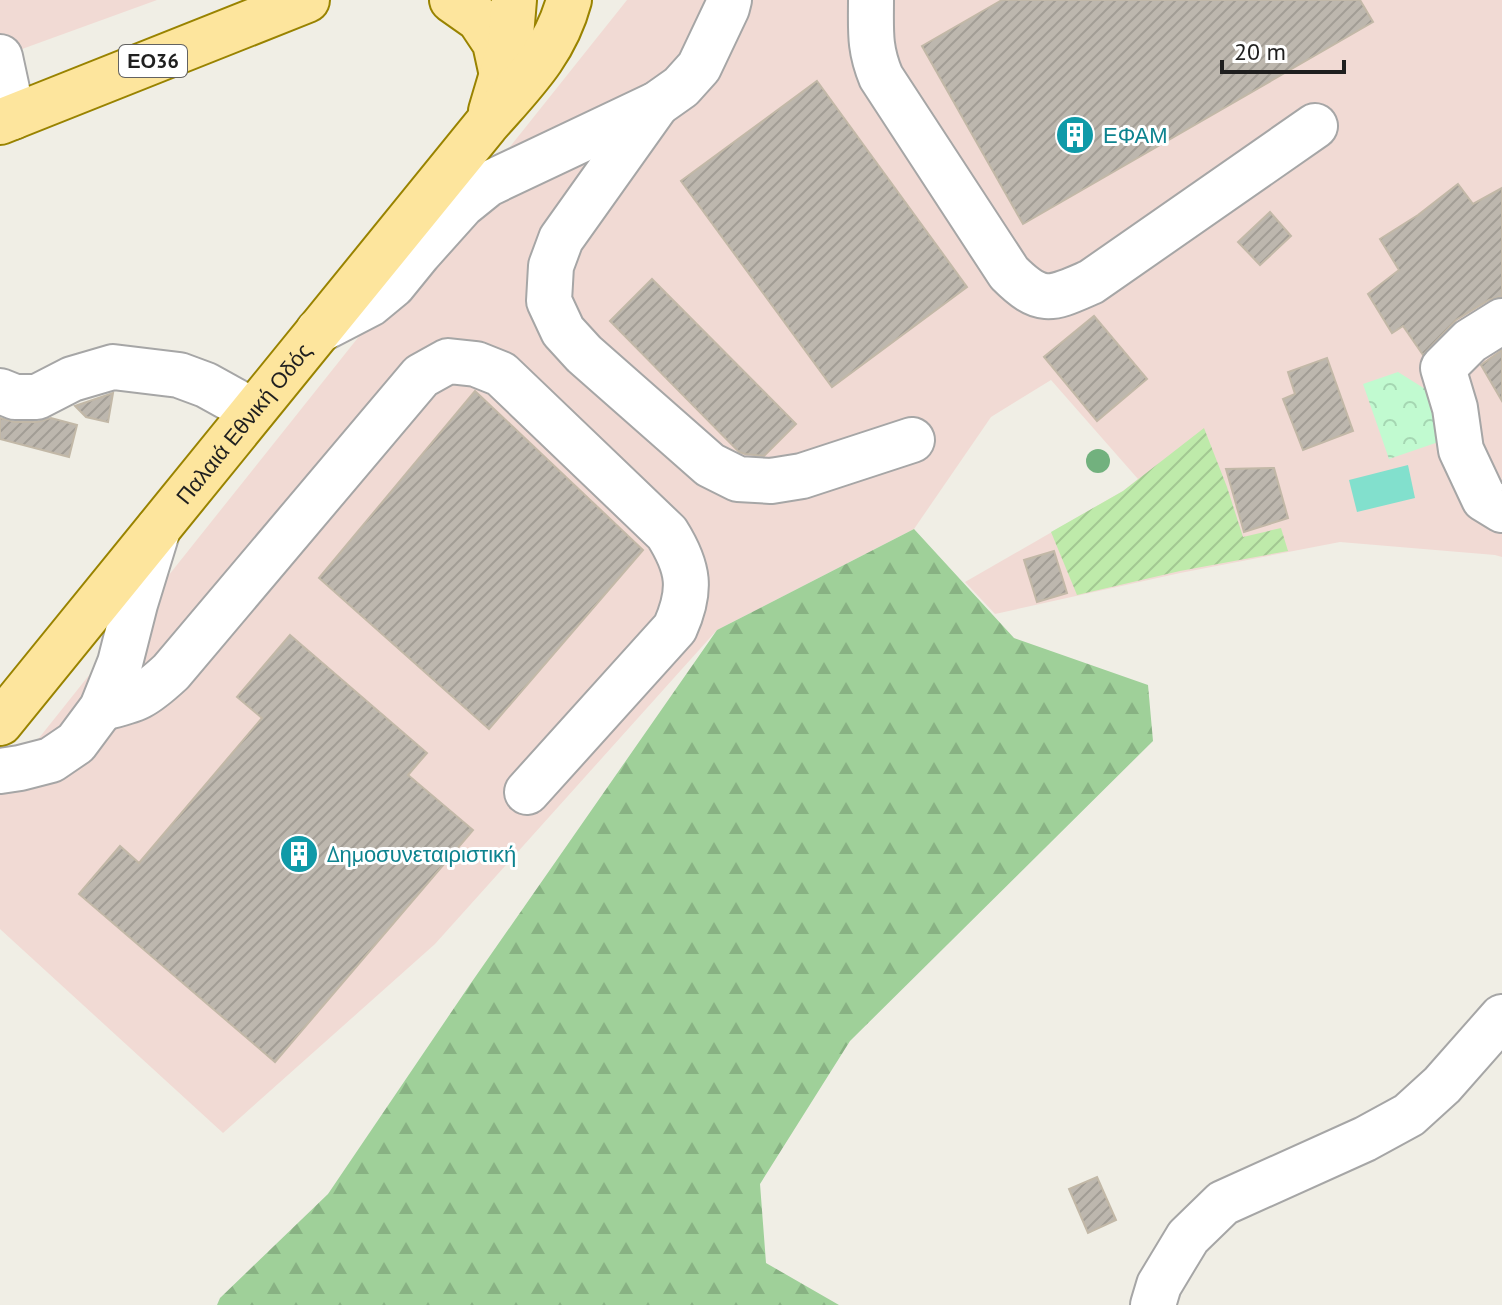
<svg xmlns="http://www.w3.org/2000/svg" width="1502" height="1305" viewBox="0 0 1502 1305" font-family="'PT Sans',sans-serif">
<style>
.commercial{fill:#f1dad4}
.forest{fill:url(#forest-firs)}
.park{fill:url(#park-crowns)}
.garden{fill:url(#garden-furrows)}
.pitch{fill:#82e0cd}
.building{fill:url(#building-hatch);stroke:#c2b8a7;stroke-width:2}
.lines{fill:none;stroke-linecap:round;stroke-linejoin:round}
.minor-casing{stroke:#a6a6a6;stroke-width:48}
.major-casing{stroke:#998300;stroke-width:48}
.minor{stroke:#fff;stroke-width:44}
.major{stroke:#fde59d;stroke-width:44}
.tree{fill:#72b17e}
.labels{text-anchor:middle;stroke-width:6;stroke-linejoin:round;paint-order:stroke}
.shield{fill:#fff;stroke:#626262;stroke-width:2}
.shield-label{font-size:20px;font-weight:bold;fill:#1f1f1f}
.culture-label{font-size:22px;fill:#0d838f;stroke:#fff;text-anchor:start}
.street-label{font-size:22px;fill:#1f1f1f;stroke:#fff}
</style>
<defs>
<pattern id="forest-firs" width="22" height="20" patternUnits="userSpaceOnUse" patternTransform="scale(2)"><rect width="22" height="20" fill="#9fd099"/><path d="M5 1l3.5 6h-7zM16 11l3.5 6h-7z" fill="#88b283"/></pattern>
<pattern id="park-crowns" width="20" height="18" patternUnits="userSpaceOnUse" patternTransform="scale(2)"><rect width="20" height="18" fill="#c1fad0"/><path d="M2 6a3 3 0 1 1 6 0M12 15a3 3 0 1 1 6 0" fill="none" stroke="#a5d6b2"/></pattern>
<pattern id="garden-furrows" width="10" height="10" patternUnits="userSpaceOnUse" patternTransform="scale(2)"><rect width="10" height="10" fill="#beeaaa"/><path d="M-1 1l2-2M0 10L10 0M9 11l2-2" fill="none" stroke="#a3c892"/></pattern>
<pattern id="building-hatch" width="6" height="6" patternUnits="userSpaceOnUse" patternTransform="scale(2)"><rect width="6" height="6" fill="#bdb7ae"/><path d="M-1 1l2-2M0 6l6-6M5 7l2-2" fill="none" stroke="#a29d95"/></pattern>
</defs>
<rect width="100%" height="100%" fill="#f0eee5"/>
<!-- commercial -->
<g class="commercial">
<path d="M0,0H157L0,57Z"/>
<path d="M627,0H1502V557L1495,555L1340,542L1180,573L995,614L965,582L1123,491L1138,479L1051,380L991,417L914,529L717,630L435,944L223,1133L0,929V787Z"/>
</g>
<!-- forest -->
<path class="forest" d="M914,529L1014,638L1148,685L1153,741L850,1041L760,1184L766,1263L839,1305H217L220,1298L328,1194L471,983L717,630Z"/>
<!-- park -->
<path class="park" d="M1398,372L1438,397L1453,437L1389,459L1363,384Z"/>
<!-- garden -->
<path class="garden" d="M1204,428L1227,487L1243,537L1281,528L1288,551L1180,571L1077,595L1051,532L1123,491Z"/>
<!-- pitch -->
<path class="pitch" d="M1408,465L1415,498L1357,512L1349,480Z"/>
<!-- building -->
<g class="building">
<path d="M1002,0H1360L1373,22L1023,224L922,46Z"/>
<path d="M817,81L967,287L832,387L681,181Z"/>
<path d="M1458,184L1473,204L1502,188V296L1489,300L1456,320L1423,355L1403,326L1392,333L1368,294L1399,270L1380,239L1418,215Z"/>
<path d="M1270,212L1291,236L1260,265L1238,242Z"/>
<path d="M652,279L796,424L764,456L745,454L739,452L610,321Z"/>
<path d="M1094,316L1147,379L1097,421L1044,357Z"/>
<path d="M1502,350V401L1481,365Z"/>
<path d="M1327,358L1353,431L1303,450L1283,399L1295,394L1288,372Z"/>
<path d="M475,391L643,550L489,729L319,578Z"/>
<path d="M113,393L108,422L86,417L75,406Z"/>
<path d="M0,418L15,422H37L51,418L77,425L69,457L0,439Z"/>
<path d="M1274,468L1288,518L1244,532L1226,469Z"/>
<path d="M1054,551L1067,593L1037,602L1024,560Z"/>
<path d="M290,635L427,753L408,775L473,830L275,1062L79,894L120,846L139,863L262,718L237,697Z"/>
<path d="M1097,1177L1116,1220L1088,1233L1069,1189Z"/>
</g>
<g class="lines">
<defs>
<g id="minor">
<path d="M871,0C871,31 869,48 881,77L1009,273C1042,306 1052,299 1091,282L1315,126"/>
<path d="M0,57L13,117"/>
<path d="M657,104L561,239L551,266L549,301L563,331L584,354L710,465L738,479L771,481L802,476L912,440"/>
<path d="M1502,321L1470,341L1443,368L1455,408L1461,450L1484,499L1502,510"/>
<path d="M318,331L370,304L393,285L419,253L462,205L488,184L657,104L681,87L699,67L727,8L729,0"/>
<path d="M0,391L15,397H37L72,379L113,367L179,375L206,385L253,411"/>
<path d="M102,708C137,700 144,697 171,672L421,376L448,361L476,364L501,374L667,533C689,568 692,590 675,628L527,792"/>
<path d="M0,771L20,768L51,760L76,743L102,708L120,663L135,604L158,529"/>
<path d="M1153,1305L1159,1285L1188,1237L1223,1203L1365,1139L1409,1115L1442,1085L1502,1017"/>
</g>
<g id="major">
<path d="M452,0L479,19L495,43L502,75"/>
<path d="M491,111L510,47L514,0"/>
<path d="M0,122L307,0"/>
<path id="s1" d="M0,723L486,125C521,85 555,53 569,0"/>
</g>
</defs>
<!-- minor casing -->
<use href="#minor" class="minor-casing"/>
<!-- major casing -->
<use href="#major" class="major-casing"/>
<!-- minor -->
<use href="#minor" class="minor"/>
<!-- major -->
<use href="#major" class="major"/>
</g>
<!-- trees -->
<circle class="tree" cx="1098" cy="461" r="12"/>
<!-- icons -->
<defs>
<symbol id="building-disc" viewBox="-11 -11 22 22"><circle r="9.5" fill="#0f9aa8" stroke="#fff"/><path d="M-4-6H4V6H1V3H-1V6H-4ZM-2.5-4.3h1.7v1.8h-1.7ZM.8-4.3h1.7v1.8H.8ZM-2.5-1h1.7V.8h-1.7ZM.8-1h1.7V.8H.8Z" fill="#fff"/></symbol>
</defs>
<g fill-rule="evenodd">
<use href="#building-disc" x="1053" y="113" width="44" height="44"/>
<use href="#building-disc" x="277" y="832" width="44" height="44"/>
</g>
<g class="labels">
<!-- shield labels -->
<rect class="shield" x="119" y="45" width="68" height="32" rx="6"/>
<g class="shield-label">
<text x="153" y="68">ΕΟ36</text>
</g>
<!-- culture labels -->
<g class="culture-label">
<text x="1103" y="143">ΕΦΑΜ</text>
<text x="327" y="862">Δημοσυνεταιριστική</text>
</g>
<!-- street labels -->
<g class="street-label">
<text dy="8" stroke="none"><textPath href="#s1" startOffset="386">Παλαιά Εθνική Οδός</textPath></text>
</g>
</g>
<!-- scale -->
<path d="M1222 60v12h122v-12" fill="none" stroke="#1f1f1f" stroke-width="4"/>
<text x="1234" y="60" font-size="24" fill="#1f1f1f" stroke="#ffffff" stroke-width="6" paint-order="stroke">20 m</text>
</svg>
